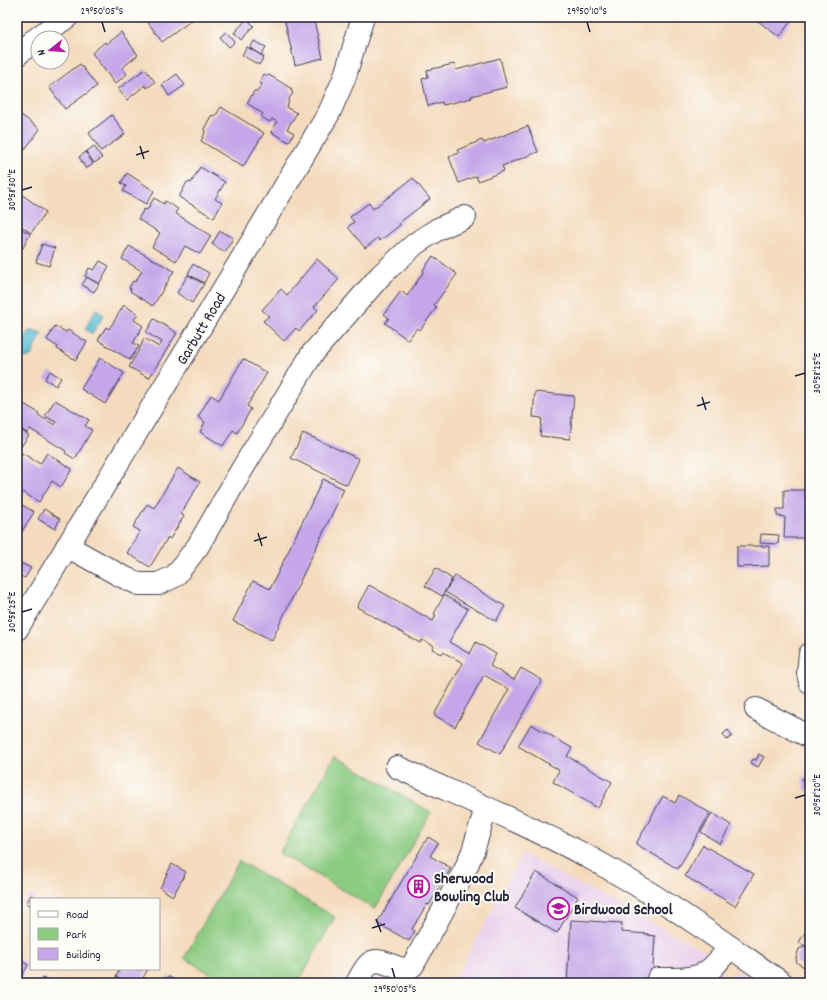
<svg xmlns="http://www.w3.org/2000/svg" width="827" height="1000" viewBox="0 0 827 1000" font-family="Dekko,sans-serif">
<style>
.built{fill:#ead1ec}
.green{fill:#8ccb82;stroke:#57765e}
.water{fill:#51b9cf;stroke:#3a6e85}
.building{fill:#c5a7e9}
.lines{fill:none;stroke-linecap:round;stroke-linejoin:round}
.minor-casing{stroke:#423e4f;stroke-width:24}
.minor{stroke:#fff;stroke-width:22}
.ticks{fill:none;stroke:#22223b;stroke-width:1.5}
.labels{text-anchor:middle;stroke-width:4;stroke-linejoin:round;paint-order:stroke}
.street-label{font-size:16px;fill:#22223b;stroke:#fdfcf7}
.poi-label{font-size:16px;font-weight:bold;fill:#22223b;stroke:#fdfcf7;text-anchor:start}
.neatline{fill:none;stroke:#22223b;stroke-width:1.5}
.ticks-label{font-size:10px;text-anchor:middle;fill:#22223b}
</style>
<rect width="100%" height="100%" fill="#fdfcf7"/>
<filter id="ink" filterUnits="userSpaceOnUse"><feTurbulence type="fractalNoise" baseFrequency=".025" numOctaves="2"/><feDisplacementMap in="SourceGraphic" scale="8" xChannelSelector="R" yChannelSelector="G"/><feConvolveMatrix kernelMatrix="1 2 1 2 8 2 1 2 1" color-interpolation-filters="sRGB"/></filter>
<filter id="wash" filterUnits="userSpaceOnUse"><feTurbulence type="fractalNoise" baseFrequency=".012" numOctaves="4" result="noise"/><feDisplacementMap in="SourceGraphic" scale="16" xChannelSelector="R" yChannelSelector="G"/><feGaussianBlur stdDeviation="0.9" result="paint"/><feColorMatrix in="noise" values="0 0 0 0 0 0 0 0 0 0 0 0 0 0 0 0 0 1.4 0 .05"/><feComposite in="paint" operator="in"/></filter>
<g filter="url(#wash)">
<rect width="100%" height="100%" fill="#f4dbbe"/>
<!-- built -->
<path class="built" d="M522,854L726,962L718,969L725,979L736,972H742L758,983H453Z"/>
<!-- green -->
<g class="green">
<path d="M335,756L431,812L375,909L279,853Z"/>
<path d="M239,861L335,917L298,983H226L184,958Z"/>
</g>
<!-- water -->
<g class="water">
<path d="M96,309L104,315L92,334L85,329Z"/>
<path d="M31,329L42,333L32,355L26,358L23,357L22,351L21,349L28,332Z"/>
</g>
<g id="blocks">
<!-- building -->
<g class="building">
<path d="M147,17H190L192,20L162,42L145,18Z"/>
<path d="M284,17H313L323,58L295,65Z"/>
<path d="M755,17H794L779,37L754,18Z"/>
<path d="M247,19L254,26L241,40L234,33Z"/>
<path d="M121,32L138,55L122,68L127,74L115,84L92,53L105,42L106,44Z"/>
<path d="M226,32L235,42L229,47L220,37Z"/>
<path d="M254,41L266,47L261,55L250,48Z"/>
<path d="M247,47L264,57L259,65L242,55Z"/>
<path d="M500,58L507,87L471,96L472,98L443,105L442,102L428,106L422,79L428,77L427,70L454,64L456,70Z"/>
<path d="M80,64L97,86L65,109L49,87Z"/>
<path d="M145,69L155,82L147,88L145,85L127,100L118,89Z"/>
<path d="M177,74L185,85L169,96L162,85Z"/>
<path d="M264,74L267,76L269,75L292,89L291,91L293,93L289,99L287,108L297,113L287,129L294,133L289,142L271,132L277,122L272,119L270,122L261,117L263,114L247,103L255,90L257,92L262,84L259,82Z"/>
<path d="M221,107L264,133L243,167L201,141L205,133L204,129L211,116L216,115Z"/>
<path d="M17,112L40,129L17,160Z"/>
<path d="M112,115L125,134L101,151L89,133Z"/>
<path d="M528,126L538,152L502,166L504,171L478,181L476,176L459,183L449,157L459,153L457,150L482,140L484,143Z"/>
<path d="M94,146L102,158L94,163L86,152Z"/>
<path d="M86,152L93,164L86,169L79,157Z"/>
<path d="M200,167L225,182L215,199L222,203L214,218L179,197L187,182L191,183Z"/>
<path d="M127,173L154,191L146,204L123,191L126,186L121,183Z"/>
<path d="M413,178L430,199L399,223L400,225L380,241L378,238L365,248L348,227L354,222L350,217L369,203L373,209Z"/>
<path d="M17,191L46,212L31,233L17,223Z"/>
<path d="M154,198L164,204L165,201L178,209L175,213L211,236L200,254L185,246L176,261L152,247L160,233L138,219L144,209L147,210Z"/>
<path d="M17,226L30,234L23,248L17,246Z"/>
<path d="M220,231L233,238L225,252L212,244Z"/>
<path d="M42,244L55,248L49,266L36,262Z"/>
<path d="M129,246L174,271L153,306L130,291L131,289L129,288L133,281L135,282L142,271L122,259Z"/>
<path d="M433,256L457,274L434,305L437,307L420,330L417,328L408,340L385,323L389,318L384,314L401,291L407,296L424,271L423,270Z"/>
<path d="M317,259L339,279L314,307L318,310L299,331L296,328L284,341L263,321L269,316L262,310L281,289L287,295Z"/>
<path d="M100,261L109,266L99,284L85,276L89,268L94,270Z"/>
<path d="M193,264L209,273L204,283L188,274Z"/>
<path d="M188,275L204,284L192,303L177,293Z"/>
<path d="M87,277L99,284L94,292L82,285Z"/>
<path d="M124,305L138,314L134,320L143,326L133,343L139,346L130,360L98,340L106,327L109,329Z"/>
<path d="M154,319L177,333L149,378L129,367L141,346L144,338L159,347L162,342L146,332Z"/>
<path d="M55,326L66,332L68,330L87,342L76,360L57,349L58,347L47,340Z"/>
<path d="M100,358L124,373L105,404L81,389Z"/>
<path d="M243,359L267,373L247,406L251,409L237,433L233,430L223,446L200,432L205,422L198,417L211,395L219,400Z"/>
<path d="M50,371L61,378L56,386L45,379Z"/>
<path d="M535,392L574,396L570,439L540,436L542,418L533,417Z"/>
<path d="M17,400L39,413L38,415L55,425L56,422L45,416L55,400L89,420L85,426L92,430L75,459L65,453L66,451L30,429L27,433L17,427Z"/>
<path d="M17,428L29,435L18,451L17,450Z"/>
<path d="M303,433L359,459L347,485L291,458Z"/>
<path d="M22,453L40,464L47,453L72,469L61,487L52,481L39,502L19,490L22,486L17,483V459L18,460Z"/>
<path d="M178,468L200,482L181,514L184,516L170,539L168,537L150,567L127,553L140,531L133,527L147,504L154,508Z"/>
<path d="M323,479L344,489L272,640L233,621L253,581L270,589Z"/>
<path d="M784,490H810V538H784L785,517L777,516V509H784Z"/>
<path d="M17,502L34,512L19,536L17,535Z"/>
<path d="M44,509L60,519L55,529L38,519Z"/>
<path d="M761,534L779,535L778,544L760,543Z"/>
<path d="M737,546H769V566L737,567Z"/>
<path d="M17,561L31,568L25,578L17,574Z"/>
<path d="M436,568L452,579L442,596L425,586Z"/>
<path d="M455,576L505,606L496,621L445,592Z"/>
<path d="M369,585L433,621L436,615L434,614L444,595L468,609L449,642L470,654L476,642L496,654L490,666L514,680L521,668L542,680L500,754L479,742L509,689L484,675L455,727L434,715L463,663L443,652L442,654L432,649L434,646L422,640L420,643L357,607Z"/>
<path d="M531,724L572,748L567,756L612,782L598,808L553,782L559,770L518,746Z"/>
<path d="M728,730L732,736L727,740L723,734Z"/>
<path d="M759,754L764,757L758,767L751,763L753,759L756,760Z"/>
<path d="M810,776V790L806,791L802,779Z"/>
<path d="M679,795L710,813L678,869L636,844L663,796L675,803Z"/>
<path d="M712,813L731,825L720,844L701,832Z"/>
<path d="M428,837L438,843L430,856L451,868L429,905L427,904L412,929L415,931L409,941L377,923Z"/>
<path d="M703,845L754,874L735,906L685,876Z"/>
<path d="M172,864L186,872L173,896L160,888Z"/>
<path d="M536,872L578,897L557,933L515,908Z"/>
<path d="M31,895L37,899H31V906L26,903Z"/>
<path d="M571,920L622,923L621,932L648,934V935L655,936L652,983H567Z"/>
<path d="M810,932V970L797,963L796,958L799,949L806,946L799,943L802,937L804,934Z"/>
<path d="M17,958L28,965L18,983H17Z"/>
<path d="M120,969H148L140,983H127L116,977Z"/>
<path d="M168,976L179,982L178,983H164Z"/>
<path d="M43,978L52,983H40Z"/>
</g>
</g>
</g>
<g filter="url(#ink)">
<use href="#blocks" fill-opacity="0" stroke="#423e4f" stroke-width="1"/>
<g class="lines">
<defs>
<g id="minor">
<path d="M17,55L33,41L67,17"/>
<path d="M67,546L121,576L139,584H158L175,576L198,546L241,471L312,354L381,275L415,244L438,229L465,217"/>
<path d="M17,629L200,328L329,113L344,79L363,17"/>
<path d="M810,654L808,673L810,682"/>
<path d="M756,709L810,737"/>
<path d="M397,767C462,797 529,825 592,859C658,895 720,940 782,983"/>
<path d="M658,979C673,979 690,980 703,974C714,969 722,956 730,947"/>
<path d="M357,983C360,977 364,969 369,964C383,953 401,978 413,965L465,870L473,851L486,808"/>
</g>
</defs>
<!-- minor casing -->
<use href="#minor" class="minor-casing"/>
<!-- minor -->
<use href="#minor" class="minor"/>
</g>
</g>
<!-- ticks -->
<path class="ticks" d="M102,22L105,32M587,22L590,32M140,146L144,159M136,155L149,151M22,190L32,187M795,376L805,373M702,397L706,410M697,406L710,402M258,533L262,546M254,541L267,537M22,612L32,609M795,798L805,795M376,919L381,932M372,928L385,924M392,968L395,978"/>
<!-- icons -->
<defs>
<symbol id="building-ring" viewBox="-11 -11 22 22"><circle r="9.5" fill="#fdfcf7" stroke="#b5179e" stroke-width="1.5"/><path d="M-4-6H4V6H1V3H-1V6H-4ZM-2.5-4.3h1.7v1.8h-1.7ZM.8-4.3h1.7v1.8H.8ZM-2.5-1h1.7V.8h-1.7ZM.8-1h1.7V.8H.8Z" fill="#b5179e"/></symbol>
<symbol id="school-ring" viewBox="-11 -11 22 22"><circle r="9.5" fill="#fdfcf7" stroke="#b5179e" stroke-width="1.5"/><path d="M0-5L7-2L0 1L-7-2ZM-4 1L0 2.5L4 1V4Q0 6-4 4Z" fill="#b5179e"/></symbol>
</defs>
<g fill-rule="evenodd">
<use href="#building-ring" x="406" y="874" width="25" height="25"/>
<use href="#school-ring" x="546" y="896" width="25" height="25"/>
</g>
<g class="labels">
<!-- street labels -->
<g class="street-label">
<text transform="translate(200 328) rotate(-59)" y="6">Garbutt Road</text>
</g>
<!-- poi labels -->
<g class="poi-label">
<text x="434" y="883">Sherwood<tspan x="434" dy="18">Bowling Club</tspan></text>
<text x="574" y="914">Birdwood School</text>
</g>
</g>
<!-- margin -->
<rect width="827" height="1000" fill="none" stroke="#fdfcf7" stroke-width="44"/>
<!-- legend -->
<rect x="30" y="898" width="130" height="72" fill="#fdfcf7" stroke="#a5a5ac"/>
<rect x="38" y="911" width="20" height="6" fill="#ffffff" stroke="#a5a5ac"/>
<text x="66" y="918" font-size="12" fill="#22223b">Road</text>
<rect x="38" y="928" width="20" height="12" fill="#8ccb82" stroke="#a5a5ac"/>
<text x="66" y="938" font-size="12" fill="#22223b">Park</text>
<rect x="38" y="948" width="20" height="12" fill="#c5a7e9" stroke="#a5a5ac"/>
<text x="66" y="958" font-size="12" fill="#22223b">Building</text>
<!-- north arrow -->
<g transform="translate(50 50) rotate(253)"><circle r="19" fill="#fdfcf7" stroke="#a5a5ac"/>
<path d="M0-3L7 15L0 10L-7 15Z" fill="#b5179e"/>
<text y="-6" font-size="11" font-weight="bold" text-anchor="middle" fill="#22223b">N</text>
</g>
<rect x="22" y="22" width="783" height="956" class="neatline"/>
<g class="ticks-label">
<text x="102" y="14">29°50'05"S</text>
<text x="587" y="14">29°50'10"S</text>
<text transform="translate(11 190) rotate(-90)" y="4">30°58'30"E</text>
<text transform="translate(816 373) rotate(-90)" y="4">30°58'25"E</text>
<text transform="translate(11 612) rotate(-90)" y="4">30°58'25"E</text>
<text transform="translate(816 795) rotate(-90)" y="4">30°58'20"E</text>
<text x="395" y="992">29°50'05"S</text>
</g>
</svg>
